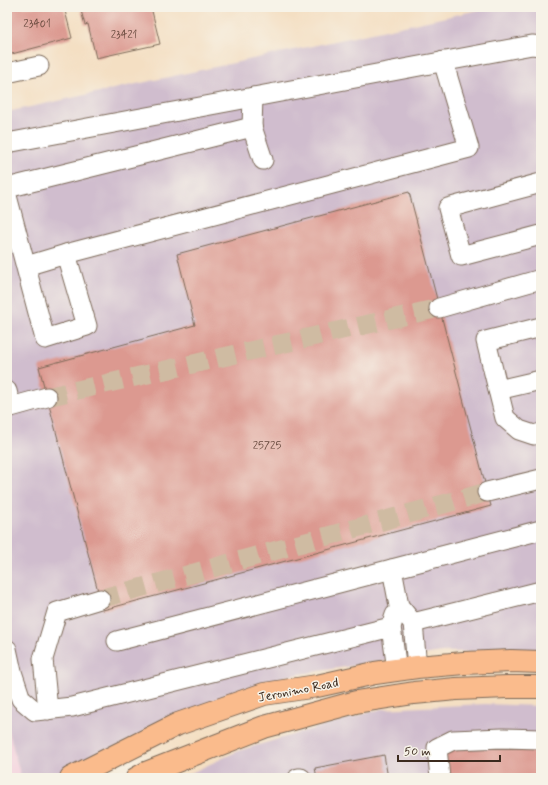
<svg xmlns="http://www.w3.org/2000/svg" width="548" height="785" viewBox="0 0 548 785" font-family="Mynerve,sans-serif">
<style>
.built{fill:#f4cfde}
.industrial{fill:#d0bdce}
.building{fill:#dc9990}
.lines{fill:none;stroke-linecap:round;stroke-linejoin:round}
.minor-tunnel{stroke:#cfbba2;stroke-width:19;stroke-dasharray:19 10;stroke-linecap:butt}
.minor-casing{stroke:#7c6958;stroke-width:21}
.major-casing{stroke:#7c6958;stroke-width:24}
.minor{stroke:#fff;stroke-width:19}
.major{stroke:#fabb8c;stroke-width:22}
.labels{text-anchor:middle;stroke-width:3;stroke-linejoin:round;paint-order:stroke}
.number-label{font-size:11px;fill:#63463a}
.street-label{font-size:13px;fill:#3b2a1e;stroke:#f7f3e8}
</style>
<rect width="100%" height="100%" fill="#f7f3e8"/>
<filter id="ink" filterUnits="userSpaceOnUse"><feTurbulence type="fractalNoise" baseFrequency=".025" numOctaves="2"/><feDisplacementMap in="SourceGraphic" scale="8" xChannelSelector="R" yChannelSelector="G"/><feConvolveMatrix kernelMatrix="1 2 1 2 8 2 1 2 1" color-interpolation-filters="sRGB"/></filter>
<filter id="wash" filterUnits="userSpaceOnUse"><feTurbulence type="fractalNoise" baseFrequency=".012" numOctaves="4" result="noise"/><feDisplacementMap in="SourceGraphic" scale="16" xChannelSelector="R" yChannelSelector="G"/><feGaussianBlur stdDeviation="0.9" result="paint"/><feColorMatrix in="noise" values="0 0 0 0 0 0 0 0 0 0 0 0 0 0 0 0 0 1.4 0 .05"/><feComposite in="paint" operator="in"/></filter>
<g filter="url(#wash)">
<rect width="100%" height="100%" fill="#f4dfc3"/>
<!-- built -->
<path class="built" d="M7,724L21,778H7Z"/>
<!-- industrial -->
<g class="industrial">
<path d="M492,7H541V650L442,652L287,676L166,719L63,778H21L7,724V112Z"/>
<path d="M485,704L541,706V778H180L238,751L381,709Z"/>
</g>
<g id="blocks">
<!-- building -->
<g class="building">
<path d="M7,7H64L72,38L8,55L7,49Z"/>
<path d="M80,7H151L160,44L96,58L88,24L85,25Z"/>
<path d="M409,192L491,506L103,610L39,367L195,325L177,254Z"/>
<path d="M541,748V778H446V749Z"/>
<path d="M384,755L388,778H317L315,768Z"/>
</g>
</g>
</g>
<g filter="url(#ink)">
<use href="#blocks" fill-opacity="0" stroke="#7c6958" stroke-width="1"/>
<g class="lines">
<!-- minor-tunnel -->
<g class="minor-tunnel">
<path d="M47,397L439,308"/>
<path d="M100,599L487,492"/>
</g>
<defs>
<g id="minor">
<path d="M7,73L39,66"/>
<path d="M252,127L263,160"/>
<path d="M7,143L532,45L541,46"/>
<path d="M541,183L448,208L461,256L541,235"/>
<path d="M7,188L252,127L253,97"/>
<path d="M7,196L45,339L87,326L66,254L469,148L443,61"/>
<path d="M26,266L66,254"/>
<path d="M439,308L541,279"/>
<path d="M541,327L486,341L505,418L519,430L534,435L541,433"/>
<path d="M498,390L541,380"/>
<path d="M7,391L11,407L47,397"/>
<path d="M487,492L541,479"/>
<path d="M395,615L391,627L397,670"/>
<path d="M413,623L541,591"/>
<path d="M117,641L392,569"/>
<path d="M7,649L12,672L21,699L35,711L72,707L391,627"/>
<path d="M417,667L413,623L399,606L392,569L541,530"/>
<path d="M48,710L43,659L57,612L100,599"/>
<path d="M298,778H301"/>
<path d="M440,778L437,748L453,740L503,738L541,739"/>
</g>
<g id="major">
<path d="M71,778L178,724L264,694L317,686L375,673L417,667L464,663L511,661L541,662"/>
<path d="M137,778L146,773L264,727L356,702L414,693L456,689L508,687H541"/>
</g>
</defs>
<!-- minor casing -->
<use href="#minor" class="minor-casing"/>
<!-- major casing -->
<use href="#major" class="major-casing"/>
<!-- minor -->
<use href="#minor" class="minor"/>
<!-- major -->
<use href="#major" class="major"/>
</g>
</g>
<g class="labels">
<!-- number labels -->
<g class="number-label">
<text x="37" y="27">23401</text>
<text x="124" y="38">23421</text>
<text x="267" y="449">25725</text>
</g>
<!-- street labels -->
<g class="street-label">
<text transform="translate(298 689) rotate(-11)" y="5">Jeronimo Road</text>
</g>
</g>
<!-- margin -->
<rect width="548" height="785" fill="none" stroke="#f7f3e8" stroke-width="24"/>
<!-- scale -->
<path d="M398 755v6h102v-6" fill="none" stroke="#3b2a1e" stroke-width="2"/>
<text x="404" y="755" font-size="12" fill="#3b2a1e" stroke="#f7f3e8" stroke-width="3" paint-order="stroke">50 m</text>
</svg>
